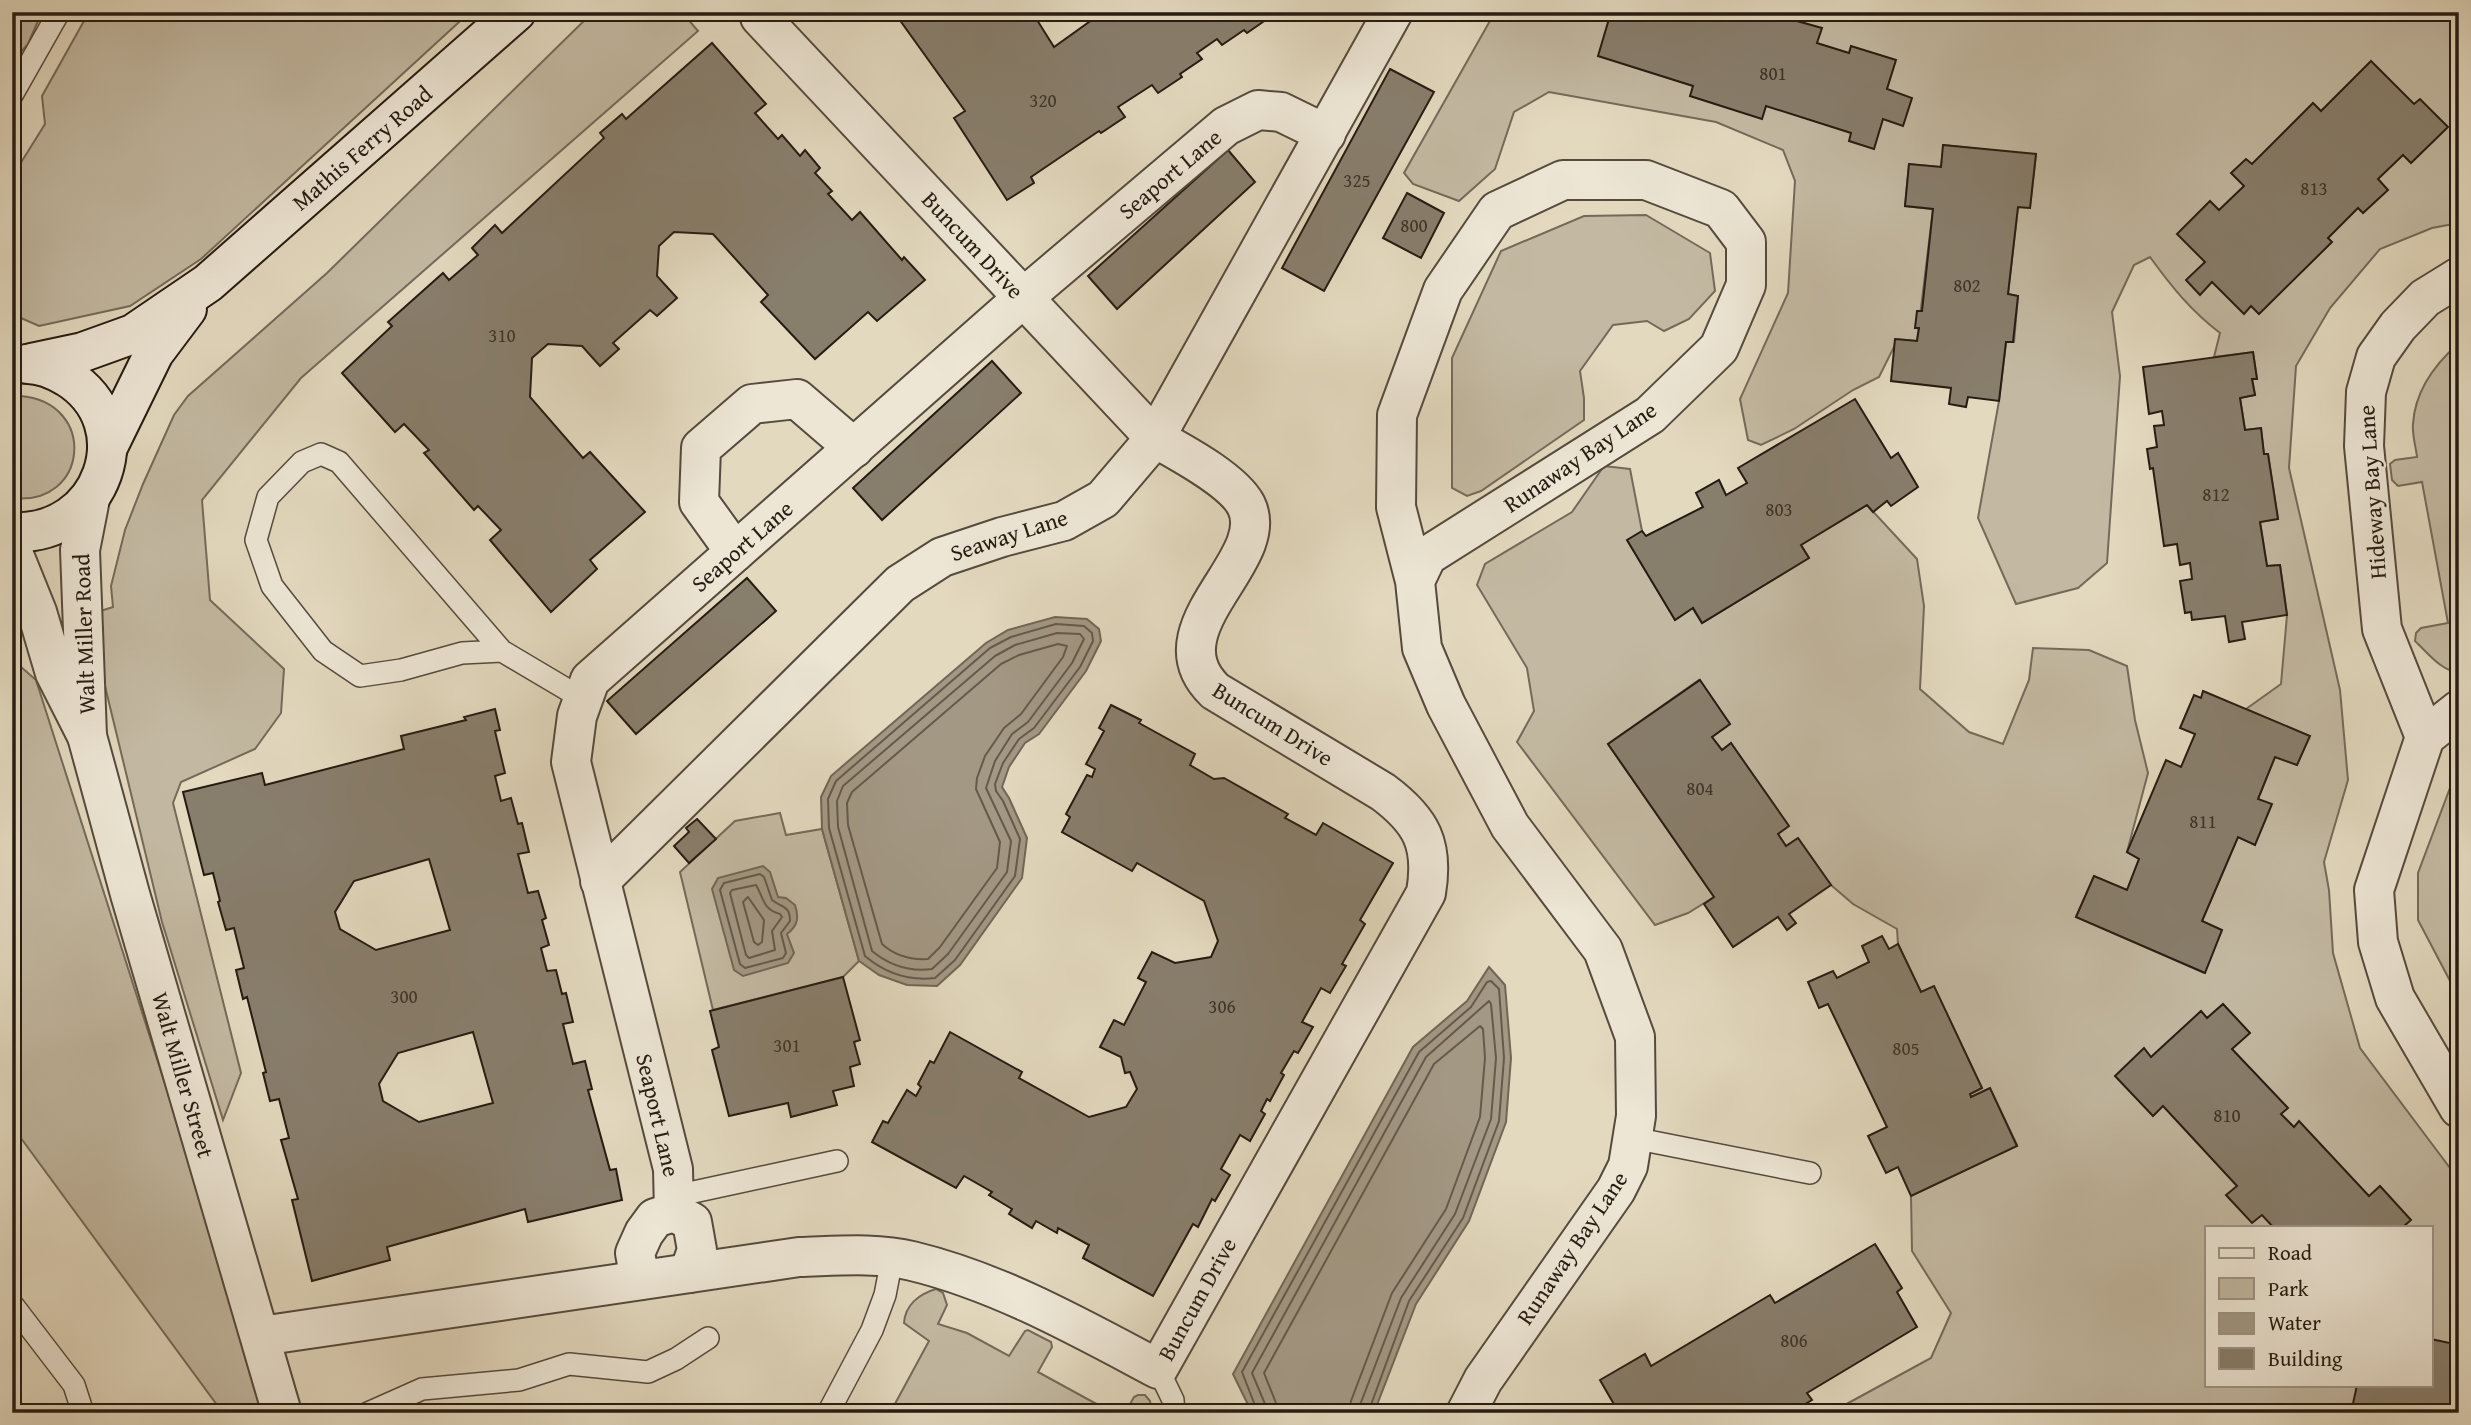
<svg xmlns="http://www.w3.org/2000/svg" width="2471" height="1425" viewBox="0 0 2471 1425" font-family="'Gentium Book Plus',serif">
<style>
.green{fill:#c3b9a2;stroke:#746a5a;stroke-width:2;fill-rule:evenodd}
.water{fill:#a39884;stroke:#716656;stroke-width:2}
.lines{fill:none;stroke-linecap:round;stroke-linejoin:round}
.shore{stroke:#645a4b;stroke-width:2}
.building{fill:#887e6c;stroke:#261b12;stroke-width:2;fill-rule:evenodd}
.service-casing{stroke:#554a3d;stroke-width:24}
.minor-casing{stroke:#554a3d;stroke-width:42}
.secondary-casing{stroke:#261b12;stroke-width:42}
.service{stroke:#ede6d5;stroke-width:21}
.minor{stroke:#ede6d5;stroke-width:38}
.secondary{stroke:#ede6d5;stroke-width:38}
.labels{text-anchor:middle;stroke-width:5;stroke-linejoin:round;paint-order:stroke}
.number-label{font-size:19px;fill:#3e3428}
.street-label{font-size:23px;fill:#261b12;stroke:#ede6d5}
</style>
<rect width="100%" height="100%" fill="#e3d9bf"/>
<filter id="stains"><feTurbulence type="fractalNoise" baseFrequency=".00286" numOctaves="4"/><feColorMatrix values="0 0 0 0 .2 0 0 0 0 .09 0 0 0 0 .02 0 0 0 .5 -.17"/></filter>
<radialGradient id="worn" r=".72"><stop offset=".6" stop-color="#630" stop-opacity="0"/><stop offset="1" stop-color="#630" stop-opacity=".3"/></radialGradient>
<!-- green -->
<g class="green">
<path d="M12,12H35L38,21L28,44L20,53H12Z"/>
<path d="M89,12H470L201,259L130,306L39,326L12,314V171L17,169L45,124L42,96Z"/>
<path d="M593,12H690L686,17L698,31L301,378L202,500L210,600L284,669L281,713L255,749L181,782L173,803L241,1073L223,1120L162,922L90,624L94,613L113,607L111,586L125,530L143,484L174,415L188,396L327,273Z"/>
<path d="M1495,12H2459V223L2432,228L2380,249L2330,308L2296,366L2289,468L2340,690L2348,780L2324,862L2329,890L2333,953L2360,1048L2459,1180V1413H1830L1931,1358L1951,1313L1912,1251L1911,1196L2017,1145L1990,1088L1971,1097L1970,1094L1982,1088L1934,987L1921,992L1898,944L1897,929L1853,904L1831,885L1798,838L1786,846L1778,834L1731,744L1722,750L1712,737L1730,724L1699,680L1608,744L1714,897L1688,913L1655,925L1517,742L1534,711L1527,668L1477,585L1485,564L1572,512L1604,466L1630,469L1642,531L1702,623L1809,558L1801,545L1867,505L1917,559L1924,606L1920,689L1969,732L2003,744L2029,680L2033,648L2089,650L2127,666L2135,720L2148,773L2127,852L2139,859L2127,890L2094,876L2076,917L2204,973L2221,930L2202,921L2238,837L2255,845L2258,799L2275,757L2297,765L2309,736L2246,709L2281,684L2287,615L2280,565L2267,566L2260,522L2278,519L2268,454H2264L2261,428L2245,430L2240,398L2255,395L2252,379H2257L2253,352L2214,357L2220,333C2191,311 2171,286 2150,257L2134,265L2112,312L2120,376L2107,563L2078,588L2016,604L1978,518L1999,401L2006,342H2014L2018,296L2008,294L2018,207L2030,208L2036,155L1944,145L1941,167L1909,164L1905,206L1933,209L1917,341L1896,339L1894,347L1879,377L1853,390L1794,429L1761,445L1748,440L1740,399L1788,293L1795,181L1783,150L1716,122L1549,92L1514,112L1495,169L1459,201L1413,184L1404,173ZM2207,1227H2431V1385H2207Z"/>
<path d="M1646,215L1710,253L1715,291L1689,319L1664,331L1647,321L1613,325L1580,371L1584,398V420L1481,491L1467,496L1452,488V358L1501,251L1584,216Z"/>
<path d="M2459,343V672C2442,672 2427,652 2415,641L2416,633L2421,628L2448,623L2422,482L2398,486L2392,480L2390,464L2395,460L2417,457C2416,447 2412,435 2413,424C2415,390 2435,364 2459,343Z"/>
<path d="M20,396C98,402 89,507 12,498V398Z"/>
<path d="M12,659L36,680L270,1413H216L217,1405L12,1126Z"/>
<path d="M2459,773V998L2418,920V873L2453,780Z"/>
<path d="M780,813L786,835L822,829L859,961L843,977L713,1010L680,872L735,821Z"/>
<path d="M936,1289L943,1293L947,1305L938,1324L967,1333L1009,1356L1025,1331L1028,1330L1051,1342L1052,1347L1038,1372L1113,1413H890L929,1341L904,1323C905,1305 919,1294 936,1289Z"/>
<path d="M1138,1395H1145L1150,1401L1152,1413H1125L1134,1397Z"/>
</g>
<!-- water -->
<g class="water">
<path d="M1055,617L1087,619L1099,629L1101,641L1086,671L1039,734L1025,743L1009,767L1002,787L1009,798L1027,838L1022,878L960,965L937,986L907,985L879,975L859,961L822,829L821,797L831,776L986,643L1008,630Z"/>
<path d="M763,866L770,872L778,897L786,898L795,905C799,917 798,926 787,934L794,953L788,963L743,976L734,970L712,889L718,878Z"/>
<path d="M1489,967L1505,985L1511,1058L1506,1122L1469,1221L1416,1304L1375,1410L1372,1413H1252L1233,1374L1413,1047L1467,1001Z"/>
</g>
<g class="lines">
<!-- shore -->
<g class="shore">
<path d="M1056,624L1084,626L1092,633L1093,641L1080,667L1034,728L1019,739L1003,763L995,784L996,791L1003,801L1020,839L1015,876L955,960L935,978C909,981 885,973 865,956L829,828L828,799L836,781L990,648L1011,637Z"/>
<path d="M1057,633L1080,634L1084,639L1072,663L1028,722L1012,734L995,761L986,788L1011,841L1007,872L948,954L932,969C910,972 889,965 872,951L838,827L837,801L843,786L995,656L1015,645Z"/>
<path d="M1058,644L1067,646L1063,657L1021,714L1004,728L985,756L977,778L976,789L1000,842L997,868L940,947L928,959C911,960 894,955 882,944L848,825L847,803L852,792L1001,664L1019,655Z"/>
<path d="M760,874L764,877L772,900C782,908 790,905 790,921L781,933L786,953L783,958L745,968L740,964L720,890L724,883Z"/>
<path d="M756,885C764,898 762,909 780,914L782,917L772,931L775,950L749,958L746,955L730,893L732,890Z"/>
<path d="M748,897L764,920L762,942L758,945L754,942L743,902Z"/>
<path d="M1258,1413L1242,1372L1419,1052L1471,1007L1487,982L1491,981L1499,989L1504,1058L1499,1121L1463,1218L1409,1301L1368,1413"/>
<path d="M1267,1413L1265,1404L1252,1373L1426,1057L1489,1001L1491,1004L1496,1058L1491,1119L1455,1214L1401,1298L1360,1405L1359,1413"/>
<path d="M1277,1413L1276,1403L1264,1373L1434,1064L1480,1026L1483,1029L1485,1058L1480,1117L1446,1209L1392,1293L1351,1401L1349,1413"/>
</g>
</g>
<!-- building -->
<g class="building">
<path d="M894,12H1032L1054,47L1103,12H1267L1270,17L1247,33L1244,30L1222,45L1217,39L1197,53L1202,59L1180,74L1182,77L1158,93L1152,85L1118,107L1125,117L1101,133L1099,131L1031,177L1034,183L1007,200L954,118L965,111Z"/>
<path d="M1611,12H1800L1797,21L1822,28L1817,43L1849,53L1851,46L1896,60L1887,89L1912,98L1903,126L1883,119L1874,149L1849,141L1851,133L1766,106L1762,119L1690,96L1693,86L1598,56Z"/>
<path d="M2455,33L2459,34V53H2453Z"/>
<path d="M712,43L766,104L755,113L778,139L782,135L800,156L805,150L820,168L815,173L832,191L828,194L852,220L860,212L902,260L904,257L925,280L877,321L868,312L815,359L761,302L768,295L713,234L674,232L659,246L657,276L677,298L657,316L650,310L613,343L619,349L600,366L582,346L548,344L532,358L530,397L583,458L590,452L645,512L590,560L597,569L551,612L490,540L501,530L478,506L474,510L424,453L429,450L404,424L395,432L342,373L392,326L388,322L443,273L449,280L478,255L472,248L495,225L502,233L604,138L600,133L622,114L626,119Z"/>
<path d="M2371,61L2414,104L2420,99L2448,127L2411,163L2403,155L2378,179L2388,190L2363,213L2358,208L2328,238L2332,242L2259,314L2251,306L2244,314L2212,282L2200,295L2186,280L2205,262L2177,234L2210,201L2219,210L2244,186L2231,173L2246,159L2252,164L2313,103L2321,111Z"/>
<path d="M1390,69L1434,92L1324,291L1282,268Z"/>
<path d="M1943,145L2036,154L2030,208L2018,207L2008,294L2018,296L2013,342H2006L1999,401L1968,397L1966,407L1949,404L1951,388L1891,381L1895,339L1917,341L1919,328H1915L1917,311H1922L1933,209L1905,206L1909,164L1941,167Z"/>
<path d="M1228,150L1255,182L1117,309L1088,276Z"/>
<path d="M1407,193L1444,213L1421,258L1383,238Z"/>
<path d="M2253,352L2257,379H2252L2255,395L2240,398L2245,430L2261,428L2264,454H2268L2278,519L2260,522L2267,566L2280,565L2287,615L2242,622L2245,639L2229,642L2225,616L2192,620L2191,612L2185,613L2180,581L2192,579L2190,563L2180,565L2177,544L2164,546L2153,468L2150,469L2147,449L2157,447L2154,426L2164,425L2162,411L2149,414L2143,367Z"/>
<path d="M992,361L1021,393L882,520L853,488Z"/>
<path d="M1855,399L1891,458L1898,453L1918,487L1891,506L1887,501L1873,512L1867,505L1801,545L1809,558L1702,623L1693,608L1675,620L1627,540L1642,531L1646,536L1703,507L1696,493L1719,480L1726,495L1747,483L1738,468Z"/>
<path d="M747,578L776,611L636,734L607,701Z"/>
<path d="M1700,680L1730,724L1712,737L1722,750L1731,743L1789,826L1778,834L1786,846L1798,838L1831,885L1789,914L1796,923L1787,930L1778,917L1733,947L1704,904L1714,897L1608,744Z"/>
<path d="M2203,691L2310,736L2297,765L2275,757L2258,799L2272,804L2255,845L2238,837L2202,921L2222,930L2205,973L2076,917L2094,876L2127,890L2139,859L2127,852L2166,760L2181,767L2195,734L2180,728L2194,695L2201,698Z"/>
<path d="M1111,705L1141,720L1139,723L1195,754L1190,765L1214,779L1224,778L1288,814L1285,818L1316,835L1323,823L1393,863L1360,920L1365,924L1342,964L1346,966L1330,993L1321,988L1302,1022L1313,1027L1298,1053L1294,1051L1281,1073L1284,1075L1270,1101L1267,1099L1261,1111L1265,1114L1250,1141L1240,1135L1221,1169L1230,1175L1215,1201L1212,1199L1198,1227L1193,1224L1153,1296L1083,1258L1089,1245L1058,1228L1057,1233L1036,1221L1032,1228L1009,1214L1012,1209L989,1195L992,1192L964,1176L956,1188L872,1142L883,1121L888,1123L907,1090L916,1096L921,1087L918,1084L930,1061L934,1063L950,1032L1022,1072L1019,1078L1089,1117L1126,1107L1137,1089L1130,1072L1125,1073L1121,1057L1100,1047L1114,1020L1124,1025L1146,982L1138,978L1152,952L1175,963L1211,957L1218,941L1204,901L1137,863L1132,871L1062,832L1070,817L1066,814L1087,775L1092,777L1095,769L1086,764L1104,731L1099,728Z"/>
<path d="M495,709L500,730L495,731L505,773L495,776L501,801L511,798L518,824L522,823L529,852L518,854L528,893L538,891L546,918L542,920L549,945L541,948L547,971L556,970L562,994L566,993L573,1022L563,1024L573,1064L585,1061L592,1089L588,1090L610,1170L616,1169L622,1200L528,1222L525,1209L387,1247L390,1260L312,1281L292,1200L298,1199L281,1140L289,1138L279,1099L270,1101L263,1073L266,1072L247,997L243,999L236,970L244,968L234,928L226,930L218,902L220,901L213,873L204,875L183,792L262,773L265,785L404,749L401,736L466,720L464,717ZM429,859L450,930L376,950L340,929L335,912L354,881ZM473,1032L493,1103L419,1122L383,1101L379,1084L398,1053Z"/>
<path d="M697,819L716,839L689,863L674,846L689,832L686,828Z"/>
<path d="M1882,936L1889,949L1898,944L1921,992L1934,986L1982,1088L1970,1094L1971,1097L1990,1088L2017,1146L1911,1196L1898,1167L1886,1173L1868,1136L1887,1127L1828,1004L1819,1008L1808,982L1833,971L1837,978L1869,962L1862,946Z"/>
<path d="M843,977L860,1040L854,1042L860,1064L850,1067L854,1086L833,1091L837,1105L791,1117L788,1103L729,1116L712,1050L719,1047L710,1011Z"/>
<path d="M2223,1004L2250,1033L2232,1049L2288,1108L2281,1114L2294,1127L2299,1121L2369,1196L2380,1186L2411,1220L2403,1227H2273L2262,1215L2252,1223L2226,1195L2237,1186L2163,1106L2153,1116L2115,1076L2144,1048L2151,1057L2201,1011L2207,1018Z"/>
<path d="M1875,1244L1902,1288L1897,1292L1917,1327L1807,1393L1812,1400L1790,1413H1619L1600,1380L1645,1354L1651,1366L1770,1295L1775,1303Z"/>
<path d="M2431,1339L2459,1345V1368L2448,1413L2429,1410V1413H2351L2357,1385H2431Z"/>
</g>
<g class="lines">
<defs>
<g id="service">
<path d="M12,95L59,12"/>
<path d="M502,651L462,653L401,670L360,676L323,651L272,586L256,540L268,497L302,462L321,454L339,462L502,651L583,699"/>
<path d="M1633,1138L1810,1173"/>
<path d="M675,1196L837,1161"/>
<path d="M12,1304L74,1385L83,1413"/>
<path d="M1158,1369L1173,1400L1174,1413"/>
<path d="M368,1413L422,1389L519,1380L569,1364L648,1372L676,1359L708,1338"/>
<path d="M828,1413L872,1330L885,1295L892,1259"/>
</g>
<g id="minor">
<path d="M12,550L37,612L55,673L87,736L80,550L90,499"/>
<path d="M735,552L699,502L701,448L752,404L797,399L854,448"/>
<path d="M1415,581L1427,556L1650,415L1719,348L1746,285V242L1721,209L1646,180H1563L1497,211L1443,290L1397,415L1396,507L1415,581L1422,648L1446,705L1510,826L1603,950L1635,1037L1636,1116L1628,1166L1616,1190L1483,1380L1466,1413"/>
<path d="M2459,710L2425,737L2374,890L2378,942L2395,998L2459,1108"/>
<path d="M87,736L130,894L282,1413"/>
<path d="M2425,737L2382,629L2364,446L2366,392L2376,357L2398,326L2425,298L2459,277"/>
<path d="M600,881L900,584L942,557L1002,537L1064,521L1103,499L1155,438L1393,12"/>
<path d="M674,1212L673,1169L571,762L577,716L590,680L1023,298L1226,126L1258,110L1281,112L1326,134"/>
<path d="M640,1280L635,1253L644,1233L655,1218L674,1212L692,1222L697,1250L689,1273"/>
<path d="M261,1336L799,1257C836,1256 876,1252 912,1261C999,1282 1079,1327 1158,1369L1426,893C1434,845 1422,821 1383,792L1215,691C1150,628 1274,561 1246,505C1233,480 1180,452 1155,438L760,17"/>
</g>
<g id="secondary">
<path d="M31,363L83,352L133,334L208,283L516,12"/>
<path d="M107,449L154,353L187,309"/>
<path d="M12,532C103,537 143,424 67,377C55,370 41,364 27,364"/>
</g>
</defs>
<!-- service casing -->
<use href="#service" class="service-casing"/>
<!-- minor casing -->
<use href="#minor" class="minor-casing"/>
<!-- secondary casing -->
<use href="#secondary" class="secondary-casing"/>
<!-- service -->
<use href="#service" class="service"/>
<!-- minor -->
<use href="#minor" class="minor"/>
<!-- secondary -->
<use href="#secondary" class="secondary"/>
</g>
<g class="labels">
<!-- number labels -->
<g class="number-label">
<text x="1773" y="80">801</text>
<text x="1043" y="107">320</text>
<text x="1357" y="187">325</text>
<text x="2314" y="195">813</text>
<text x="1414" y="232">800</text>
<text x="1967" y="292">802</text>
<text x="502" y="342">310</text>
<text x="2216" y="501">812</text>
<text x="1779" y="516">803</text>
<text x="1700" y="795">804</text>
<text x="2203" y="828">811</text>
<text x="404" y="1003">300</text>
<text x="1222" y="1013">306</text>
<text x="787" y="1052">301</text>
<text x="1906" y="1055">805</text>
<text x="2227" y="1122">810</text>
<text x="1794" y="1347">806</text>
</g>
<!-- street labels -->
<g class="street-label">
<text transform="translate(362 148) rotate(-41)" y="8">Mathis Ferry Road</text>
<text transform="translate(1170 174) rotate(-40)" y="8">Seaport Lane</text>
<text transform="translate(973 245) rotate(47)" y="8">Buncum Drive</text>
<text transform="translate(1580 457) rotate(-34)" y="8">Runaway Bay Lane</text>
<text transform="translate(2372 492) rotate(-94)" y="8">Hideway Bay Lane</text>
<text transform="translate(1009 535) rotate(-18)" y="8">Seaway Lane</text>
<text transform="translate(742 546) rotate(-41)" y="8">Seaport Lane</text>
<text transform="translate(84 634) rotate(-92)" y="8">Walt Miller Road</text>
<text transform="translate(1273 724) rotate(32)" y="8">Buncum Drive</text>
<text transform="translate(183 1075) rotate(74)" y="8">Walt Miller Street</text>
<text transform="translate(658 1115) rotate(77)" y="8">Seaport Lane</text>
<text transform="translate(1572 1248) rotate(-56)" y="8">Runaway Bay Lane</text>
<text transform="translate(1197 1299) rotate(-61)" y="8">Buncum Drive</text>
</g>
</g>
<!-- margin -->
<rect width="2471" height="1425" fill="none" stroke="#e3d9bf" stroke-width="42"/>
<rect x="14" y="14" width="2443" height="1397" fill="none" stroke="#261b12" stroke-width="3.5"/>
<rect x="21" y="21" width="2429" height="1383" fill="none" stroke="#261b12" stroke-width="2"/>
<!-- legend -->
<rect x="2205" y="1226" width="228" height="161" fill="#ede6d5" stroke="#9d9587" stroke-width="2"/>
<rect x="2219" y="1248" width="35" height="10" fill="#ede6d5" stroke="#9d9587" stroke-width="2"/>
<text x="2268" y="1260" font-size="21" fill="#261b12">Road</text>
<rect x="2219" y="1278" width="35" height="21" fill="#c3b9a2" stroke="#9d9587" stroke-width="2"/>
<text x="2268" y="1296" font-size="21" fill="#261b12">Park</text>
<rect x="2219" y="1313" width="35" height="21" fill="#a39884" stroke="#9d9587" stroke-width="2"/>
<text x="2268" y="1330" font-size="21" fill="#261b12">Water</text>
<rect x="2219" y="1348" width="35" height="21" fill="#887e6c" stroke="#9d9587" stroke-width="2"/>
<text x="2268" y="1366" font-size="21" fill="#261b12">Building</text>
<rect width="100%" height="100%" filter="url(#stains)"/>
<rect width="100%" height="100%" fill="url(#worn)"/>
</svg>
